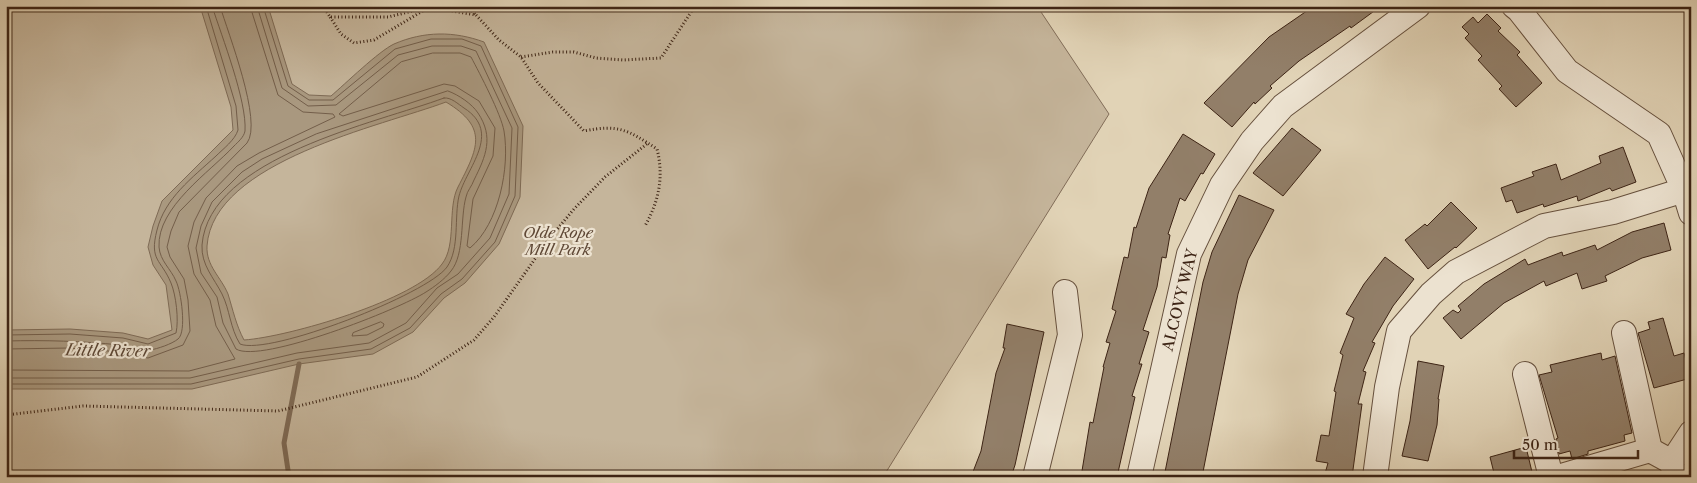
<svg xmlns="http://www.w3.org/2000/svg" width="1697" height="483" viewBox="0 0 1697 483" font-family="'Libre Caslon Text',serif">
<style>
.green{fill:#c5b59b;stroke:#816c58}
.water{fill:#a9987f;stroke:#7e6a55;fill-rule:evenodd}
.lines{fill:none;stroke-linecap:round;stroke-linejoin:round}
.shore{stroke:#735e4a;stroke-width:1}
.stream{stroke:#7e6a55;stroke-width:5}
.building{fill:#927f69;stroke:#3d2415}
.minor-casing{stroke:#66503d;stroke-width:26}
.path{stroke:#3d2415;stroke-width:3;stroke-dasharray:1 2.5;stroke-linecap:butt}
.minor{stroke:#ece2d0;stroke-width:24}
.labels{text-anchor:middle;stroke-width:4.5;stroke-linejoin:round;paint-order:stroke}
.park-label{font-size:15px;font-style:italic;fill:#5f4836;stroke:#ece2d0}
.street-label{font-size:15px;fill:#3d2415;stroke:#ece2d0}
.water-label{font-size:16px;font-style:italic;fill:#5d4735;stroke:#ece2d0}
</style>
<rect width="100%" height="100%" fill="#e1d3b6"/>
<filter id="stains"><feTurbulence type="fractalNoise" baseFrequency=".004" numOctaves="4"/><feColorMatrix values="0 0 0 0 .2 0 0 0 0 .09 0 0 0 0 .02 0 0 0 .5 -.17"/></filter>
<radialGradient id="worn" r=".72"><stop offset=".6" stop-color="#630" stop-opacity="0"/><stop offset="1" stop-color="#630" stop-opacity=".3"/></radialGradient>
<!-- green -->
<path class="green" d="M6,6H1037L1109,114L883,477H6Z"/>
<!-- water -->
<path class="water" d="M200,6H268L292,84L309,95L331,96C345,84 379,51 394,44C424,31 454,31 484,42L523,126L520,197L499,244L465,283L444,298L413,332L373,354L299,364L192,389H6V330L70,329L123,333L148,339L172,330L166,285L153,265L148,247L153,226L162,201L233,130L231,107ZM446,102C489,128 478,148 458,187C447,208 457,245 442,264C416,300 288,337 244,340C236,325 233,310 228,294C221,277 206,266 207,246C213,161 382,126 446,102Z"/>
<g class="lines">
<!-- shore -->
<g class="shore">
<path d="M433,53H460L471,57C480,74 501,114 504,131C510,167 499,224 470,248L467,246L473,199L493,156L495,128L479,101L455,86L444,84L343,116L339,114L401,62Z"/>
<path d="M448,91C459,95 472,104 478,113C494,137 486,156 474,180C472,186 467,191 466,197C460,218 465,254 451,271C445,279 434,287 426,292C400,309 261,364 236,349L223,323L217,297L201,273L196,248L201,226L212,202L242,172L262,159L316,134Z"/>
<path d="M444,98C451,97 458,104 464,108C503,133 466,168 459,196C454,217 460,248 447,267C428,294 269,356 240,344C230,328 230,310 222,294C214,278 201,265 202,245C209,157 377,123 444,98Z"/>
<path d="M381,322L384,324L383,327L367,335L352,336L353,333Z"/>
<path d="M6,335L70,334L123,338L148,344L176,333C179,320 176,295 171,283C161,259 149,261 157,230C165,198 192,178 216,156C223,149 235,140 238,130L236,106L206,6"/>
<path d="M6,341C45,340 82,341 120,345C129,345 140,351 150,350C157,349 172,344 178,339C187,332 181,291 176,281C171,269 160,261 159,247C157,207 210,172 234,146C238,142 244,137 245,131C247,101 222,37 212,6"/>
<path d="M6,349L69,348L121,352L148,358L183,345L190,331L188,300L184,279L170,257L167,247L171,231L179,212L247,143C263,122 228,33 220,6"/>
<path d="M6,370L189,371L235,359L216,326L210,300L194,274L188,246L194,222L206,198L237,166L259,153L335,117L333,114L303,112L278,95L250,6"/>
<path d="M6,378H190L297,353L369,343L406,323L437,288L458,274L490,238L509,194L512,128L476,51L461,46H432L398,55L336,105L308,106L282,88L257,6"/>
<path d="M6,384H191L299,359L371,349L410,328L441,294L462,279L495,242L515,196L518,127L481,46L462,39H431L395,49L333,100H309L288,86L263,6"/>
</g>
<!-- stream -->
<path class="stream" d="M289,477L284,443L299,364"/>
</g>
<!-- building -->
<g class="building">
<path d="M1314,6H1381L1351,28L1350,26L1299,61L1270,86L1272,88L1255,104L1254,102L1232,127L1204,103L1269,37Z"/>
<path d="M1487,14L1501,28L1498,31L1520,52L1517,55L1542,83L1516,107L1499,89L1502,86L1478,60L1482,56L1465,38L1469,34L1462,27L1473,17L1478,23Z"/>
<path d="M1292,128L1321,150L1283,196L1253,173Z"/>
<path d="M1183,134L1215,154L1203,174L1201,173L1185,201L1180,198L1168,234L1170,235L1166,258L1162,257L1157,287L1143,330L1149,332L1139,364H1142L1132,396L1135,397L1117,477H1081L1090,422L1093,423L1104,367H1103L1110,343L1106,342L1116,311L1112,309L1124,257L1128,258L1134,227L1136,228L1149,188Z"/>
<path d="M1623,147L1636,182L1612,191L1610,188L1578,201L1577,196L1544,207L1543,204L1517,213L1512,200L1506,202L1501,188L1534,176L1532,172L1556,164L1561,180L1601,163L1599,156Z"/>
<path d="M1239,195L1274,210L1248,260L1238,294L1202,477H1164L1203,282L1212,252Z"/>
<path d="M1451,202L1477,228L1456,248L1455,247L1428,269L1405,240L1425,224L1427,226Z"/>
<path d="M1664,223L1671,250L1642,258L1605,276L1607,281L1582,289L1577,273L1546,286L1544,281L1504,303L1461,339L1443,318L1453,310L1458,313L1461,310L1458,306L1484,284L1525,259L1528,265L1562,252L1563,256L1595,245L1597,250L1632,232Z"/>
<path d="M1385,257L1414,279L1393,306L1372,342L1375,343L1363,371L1366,372L1358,404H1362L1352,477H1324L1328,463L1316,461L1321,435L1329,436L1336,392L1334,391L1343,355L1340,353L1354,318L1346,314L1364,284Z"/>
<path d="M1663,318L1674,356L1684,353L1691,378L1654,388L1638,333L1650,329L1648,322Z"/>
<path d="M1007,324L1044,332L1015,465L1011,477H971L981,451L996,373L1005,348H1003Z"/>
<path d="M1601,353L1602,360L1615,356L1632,433L1624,435L1625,441L1588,451V454L1572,459L1570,451L1559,454L1556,439L1558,438L1539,375L1552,372L1550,365Z"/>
<path d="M1418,361L1444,366L1438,399H1439L1437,425L1428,461L1402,456L1410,421Z"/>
<path d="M1526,447L1532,472L1514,477H1495L1490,457Z"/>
</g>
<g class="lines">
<defs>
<g id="minor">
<path d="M1514,6L1519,10L1567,71L1659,134L1684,190L1691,213"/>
<path d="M1624,333L1650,450"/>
<path d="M1525,374L1551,477"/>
<path d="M1035,477L1070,335L1065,292"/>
<path d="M1139,477L1189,254L1222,185L1252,141L1283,106L1418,6"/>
<path d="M1375,477L1387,387L1399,331L1431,294L1456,272L1544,226L1613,212L1684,190"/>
<path d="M1558,477L1650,450L1672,462"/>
<path d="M1675,477L1672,462L1691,433"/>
</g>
</defs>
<!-- minor casing -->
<use href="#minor" class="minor-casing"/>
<!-- path -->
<g class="path">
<path d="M323,6L330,17H388L429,7L476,15L499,40L521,57L538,83L584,131C619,124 628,130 657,149C664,177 659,201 645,226"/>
<path d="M467,6L476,15"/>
<path d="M330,17L341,34L354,43L374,40L426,9"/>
<path d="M521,57L553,52H574L596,58L623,60L661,58L695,6"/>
<path d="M6,415L83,406L278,411L417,377L474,340L494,317L549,239L574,209L605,177L648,143"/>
</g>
<!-- minor -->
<use href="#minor" class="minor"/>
</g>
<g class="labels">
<!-- park labels -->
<g class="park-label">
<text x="558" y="238">Olde Rope<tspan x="558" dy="17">Mill Park</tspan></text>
</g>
<!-- street labels -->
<g class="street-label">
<text transform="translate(1180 300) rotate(-76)" y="5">ALCOVY WAY</text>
</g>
<!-- water labels -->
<g class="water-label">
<text transform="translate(108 350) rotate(1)" y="6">Little River</text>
</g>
</g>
<!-- margin -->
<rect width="1697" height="483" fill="none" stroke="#e1d3b6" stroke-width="25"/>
<rect x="8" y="8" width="1682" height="468" fill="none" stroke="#3d2415" stroke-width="2.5"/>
<rect x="12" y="12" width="1672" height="458" fill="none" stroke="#3d2415"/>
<!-- scale -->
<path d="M1514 450v8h124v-8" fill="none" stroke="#3d2415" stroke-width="2.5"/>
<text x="1522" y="450" font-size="15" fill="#3d2415" stroke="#ece2d0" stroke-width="4" paint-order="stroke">50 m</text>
<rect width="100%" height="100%" filter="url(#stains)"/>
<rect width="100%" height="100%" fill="url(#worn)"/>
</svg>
